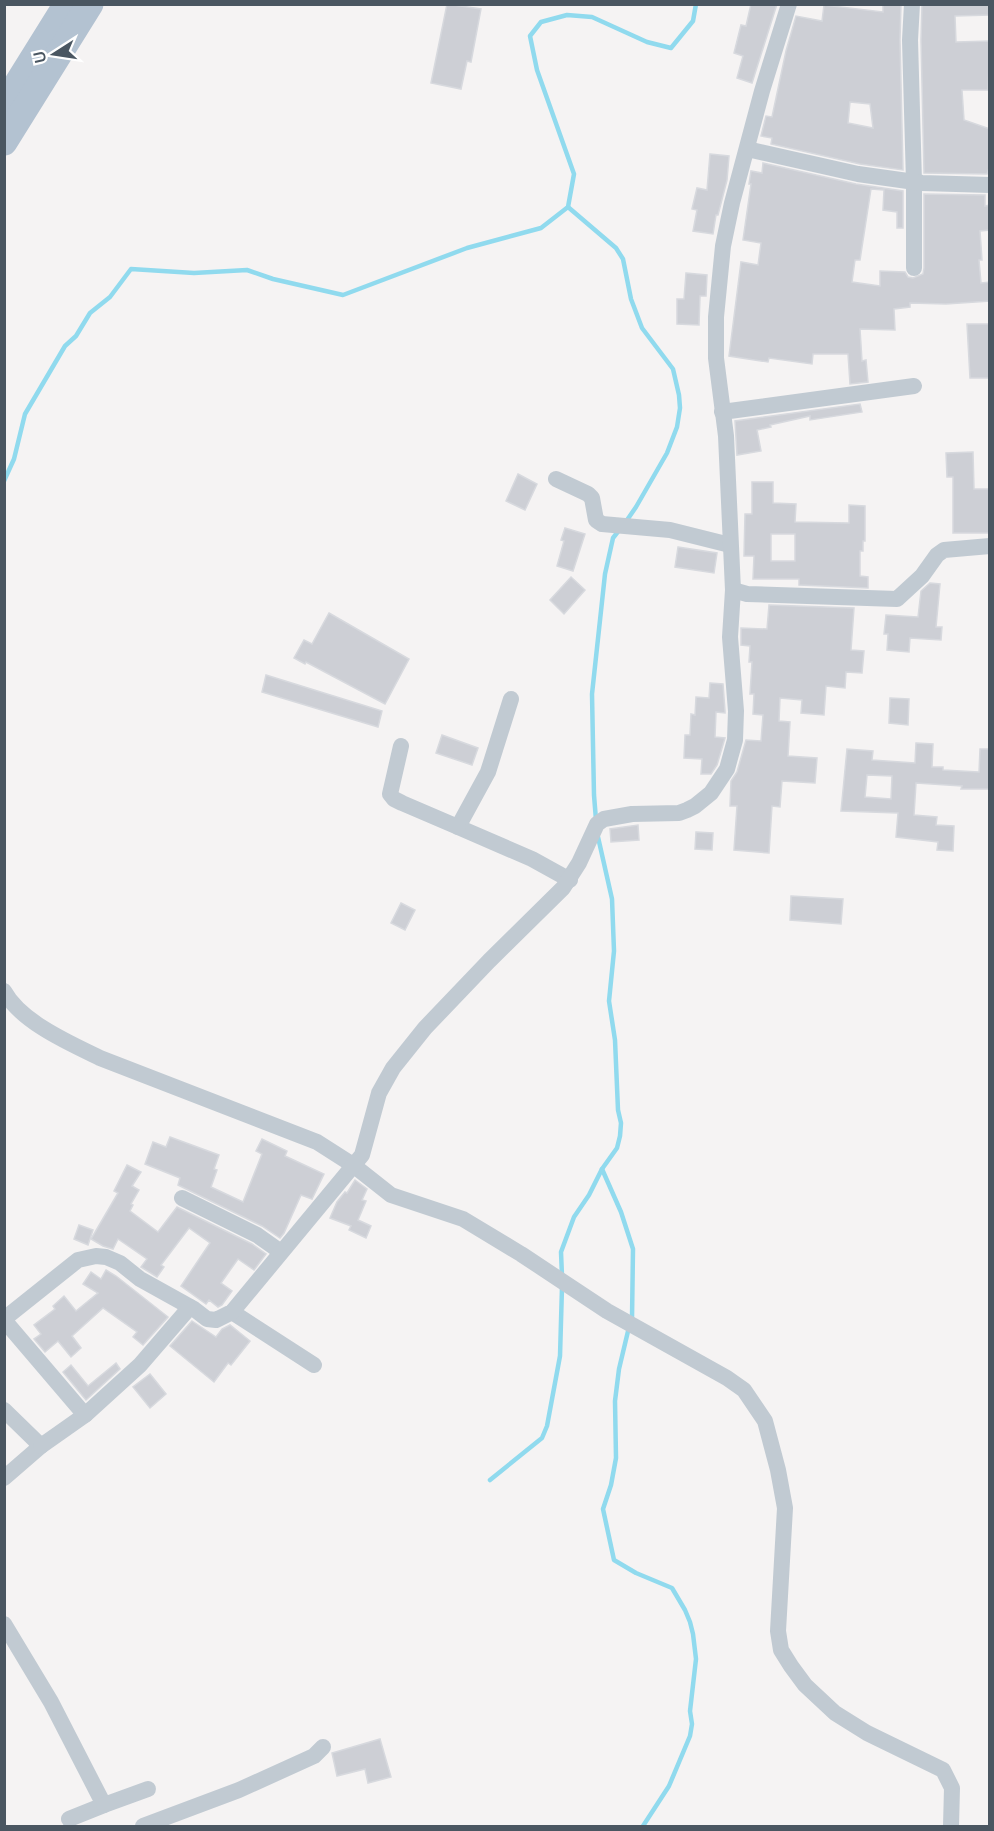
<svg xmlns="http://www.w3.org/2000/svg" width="994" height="1831" viewBox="0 0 994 1831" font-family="'Nunito Sans',sans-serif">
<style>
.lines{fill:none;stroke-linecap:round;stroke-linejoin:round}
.stream{stroke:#90daee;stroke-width:4.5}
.building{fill:#cdcfd5;stroke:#d7d9de;stroke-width:1.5;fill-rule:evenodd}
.street{stroke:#c1cad2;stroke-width:16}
.primary{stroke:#b3c2d1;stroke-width:27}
</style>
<rect width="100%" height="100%" fill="#f5f3f3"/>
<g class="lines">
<!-- stream -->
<g class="stream">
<path d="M568,207L616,248L623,259L631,299L642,328L673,369L679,395L680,408L677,427L667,453L636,507L625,523"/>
<path d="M4,481L14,459L25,414L65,346L76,336L90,313L110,297L131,269L194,273L247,270L273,279L343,295L467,248L541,228L568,207L574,174L537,70L530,36L541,22L567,15L592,17L647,42L671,48L693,21L696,4"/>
<path d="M596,820L594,795L592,694L605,574L613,538L620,529"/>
<path d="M602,1169L621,1212L633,1249L632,1319"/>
<path d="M562,1276L561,1252L574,1217L589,1195L602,1169L617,1148L620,1136L621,1123L618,1110L615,1040L609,1001L614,951L612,899L598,837"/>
<path d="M629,1327L619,1369L615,1401L616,1458L611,1485L603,1509L614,1560L636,1573L672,1588L685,1610L690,1622L693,1634L696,1659L690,1711L692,1724L690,1736L669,1786L643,1826"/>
<path d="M490,1480L542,1438L547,1426L560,1356L562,1287"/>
</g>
</g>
<!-- building -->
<g class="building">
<path d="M447,4L481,9L471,62L467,61L461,89L431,83Z"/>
<path d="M751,4H777L752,83L737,78L743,56L734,53L741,25L746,26Z"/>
<path d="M883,4H901L900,40L903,170L860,164L771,144L772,138L761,136L766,116L772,117L786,51L796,16L822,21L824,5L883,12ZM850,102L870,104L873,128L848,123Z"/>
<path d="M922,4H990V15L955,16L956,42L990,41L988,90H962L964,120L990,129V165L987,174L924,173L921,40Z"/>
<path d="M710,154L729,156L727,180L718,215H716L713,234L693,231L697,210L692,209L697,188L707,190Z"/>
<path d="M763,163L856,184L903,191V228H897V212L883,210L884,190L871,189L860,260H855L852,282L880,286V271L905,272L908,277L913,278L923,274L924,268V194L985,195V206L990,205V230L980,231L982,260H979L981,283L990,282V301L946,304L910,303V307L894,309L895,330L860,329L862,361L866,360L868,382L850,384L848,354H813L812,364L769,358L768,362L729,356L741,262L758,265L761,243L743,240L751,184H749L751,171L762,173Z"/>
<path d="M686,273L707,275L706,296H700L699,325L677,324V299H684Z"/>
<path d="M967,324H990V378H970Z"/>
<path d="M860,404L862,412L810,420V416L770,425L771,427L757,430L761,451L737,455L735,421Z"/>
<path d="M973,452L974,489H990V533H953V477H947L946,453Z"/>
<path d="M518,474L537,484L525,510L506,501Z"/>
<path d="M752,482H773V503L796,504L795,522L849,523V505L865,506V541H863V551H860V576L868,577V588L799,585V579H753L754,556H744L745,514H752ZM771,534H795V561H771Z"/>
<path d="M565,528L585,534L573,571L557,566L564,541L561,540Z"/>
<path d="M678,547L717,553L714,573L675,567Z"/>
<path d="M571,577L585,590L564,614L550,600Z"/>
<path d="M930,583L940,584L936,627H942L941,640L910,638L909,652L887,650L888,634H884L886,615L918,617L921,591Z"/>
<path d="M769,605L854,608L851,650L864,651L862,673L846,672L845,688L826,686L824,715L801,713L802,700L780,698L779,721L790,722L788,756L817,758L815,783L782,781L780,807L772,806L769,853L734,850L737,806H730L731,781L737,772L746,740L761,741L763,715L753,714L754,694H750L752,662H749L750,646L741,645V628L767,629Z"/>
<path d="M329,613L409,659L385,704L306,662L305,664L294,658L304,640L312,644Z"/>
<path d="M266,675L382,711L378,727L262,692Z"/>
<path d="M710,683L723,684L725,711V713L716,712L715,737L725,738L717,765L711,774H701L702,759L684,758L685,735H690L691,714L695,715L696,697L709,698Z"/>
<path d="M890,698L909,699L908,725L889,723Z"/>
<path d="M442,735L478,748L472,765L436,753Z"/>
<path d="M916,743L933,744L932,767H943V770L979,772L980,749H990V789H961L962,786L916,783L914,815L937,817L936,825L954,826L953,851L937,850L938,842L896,837L898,813L841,811L847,749L873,751L872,760L915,763ZM867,775L892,776L891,799L865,797Z"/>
<path d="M638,825L639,840L611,842L610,829Z"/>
<path d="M696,832L713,833L712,850L695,849Z"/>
<path d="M791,896L843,899L841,924L790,920Z"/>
<path d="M401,903L415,910L405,930L391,923Z"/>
<path d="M170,1137L219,1155L214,1169L217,1170L211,1187L243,1202L262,1154L256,1151L262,1139L287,1151L285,1156L324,1174L312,1199L301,1195L284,1233L280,1238L262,1226L178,1185L180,1178L145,1164L153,1142L166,1147Z"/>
<path d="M127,1165L141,1172L132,1186L139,1190L131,1204L133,1205L130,1211L158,1232L177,1207L252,1244L266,1254L254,1270L238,1259L221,1283L232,1291L222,1305L218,1307L209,1300L206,1304L181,1286L210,1243L189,1228L161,1265L164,1267L157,1277L141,1267L147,1259L118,1239L113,1249L103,1246L91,1239L118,1193L114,1191Z"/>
<path d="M355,1180L367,1189L362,1200L366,1201L358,1220L371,1226L366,1238L349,1230L351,1226L330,1218L337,1202L345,1192L347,1193Z"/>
<path d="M79,1225L93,1230L88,1245L74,1239Z"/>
<path d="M106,1270L116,1276L168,1317L143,1345L133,1337L137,1332L103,1308L72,1336L81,1348L71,1357L58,1341L45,1352L34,1339L41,1334L34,1325L55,1309L53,1306L64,1296L76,1311L98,1293L83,1284L91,1272L101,1279Z"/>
<path d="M192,1321L216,1337L222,1329L230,1325L250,1341L231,1365L228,1363L214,1382L170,1346Z"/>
<path d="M116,1363L120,1369L86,1400L63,1372L71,1365L88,1386Z"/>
<path d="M150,1374L166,1394L150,1408L133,1387Z"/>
<path d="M380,1739L391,1777L368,1783L365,1769L337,1776L332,1753Z"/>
</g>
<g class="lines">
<!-- street -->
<g class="street">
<path d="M912,4L910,40L914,182V268"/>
<path d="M747,149L858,174L922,183L990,185"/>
<path d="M722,412L914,386"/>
<path d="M556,479L588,494L592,498L596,520L602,524L670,530L730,545"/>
<path d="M733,590L747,594L897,599L922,576L937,555L944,550L990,546"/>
<path d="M511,699L488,772L458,827L532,859L570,880"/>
<path d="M401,746L390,794L394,799L402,803L458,827"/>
<path d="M4,991C21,1022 69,1043 100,1058L317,1142L353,1165L391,1195L463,1219L521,1254L607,1311L727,1378L744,1390L765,1421L778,1470L785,1508L778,1631L781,1650L791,1666L805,1685L835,1713L867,1733L943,1770L952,1788L951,1826"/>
<path d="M182,1198L257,1235L281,1252"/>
<path d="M232,1312L314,1365"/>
<path d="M4,1319L78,1260L96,1256L106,1257L120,1263L140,1279L194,1309L207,1319L216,1320L232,1312L362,1155L379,1093L393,1068L425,1028L489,961L563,888L579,863L597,824L604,819L632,814L679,813L687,810L695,806L711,793L727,769L735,740L736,711L730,637L733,590L726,436L716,358V317L723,246L732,203L762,91L789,4"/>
<path d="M4,1320L85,1415"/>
<path d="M4,1410L41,1446L4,1478"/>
<path d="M41,1446L85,1415L140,1365L190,1307"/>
<path d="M4,1624L51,1702L104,1805L69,1819"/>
<path d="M104,1805L148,1789"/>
<path d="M143,1826L239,1790L314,1756L323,1747"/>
</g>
<!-- primary -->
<g class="primary">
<path d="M4,105L67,4"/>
<path d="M4,142L90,4"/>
</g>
</g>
<!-- border -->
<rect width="994" height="1831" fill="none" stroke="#4a5661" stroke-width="12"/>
<!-- north arrow -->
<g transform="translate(54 54) rotate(258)" stroke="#ffffff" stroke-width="4.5" paint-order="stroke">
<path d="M0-4.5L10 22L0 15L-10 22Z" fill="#4a5661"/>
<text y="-9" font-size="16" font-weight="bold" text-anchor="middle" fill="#4a5661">U</text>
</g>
</svg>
